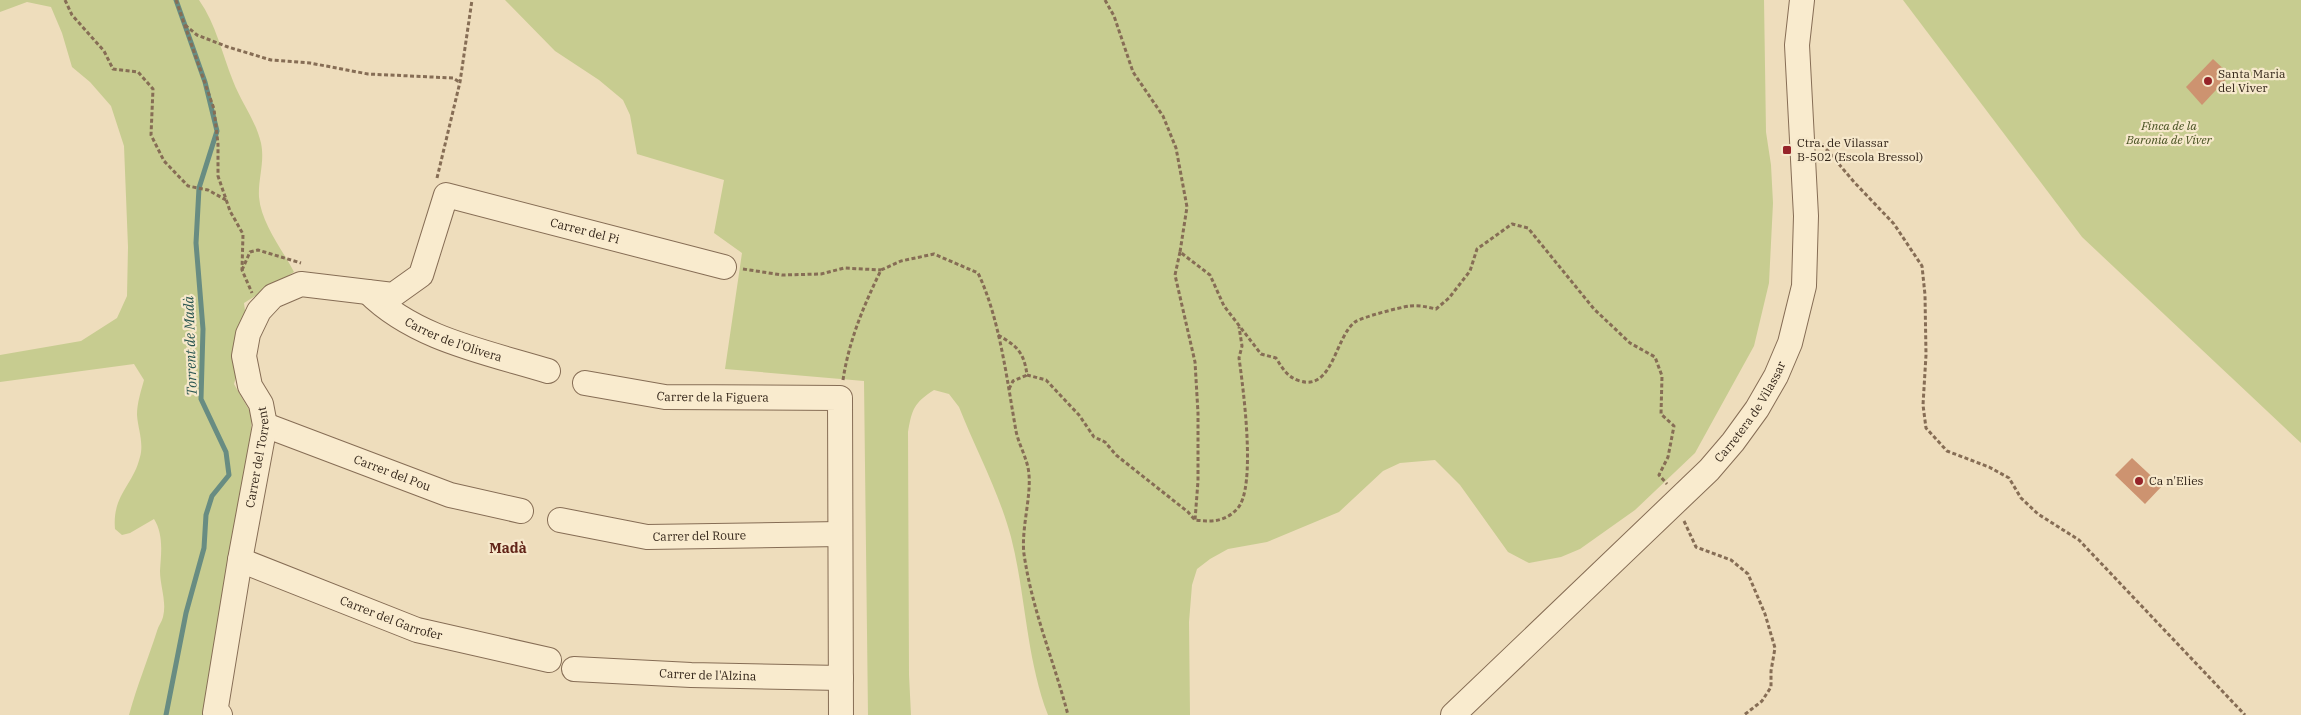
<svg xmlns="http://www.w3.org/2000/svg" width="2301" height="715" viewBox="0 0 2301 715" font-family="'IBM Plex Serif',serif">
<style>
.green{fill:#c7cc90}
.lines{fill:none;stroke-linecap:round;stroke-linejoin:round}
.stream{stroke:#688c82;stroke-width:5}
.building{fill:#cd9370}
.minor-casing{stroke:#866d55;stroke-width:26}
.path{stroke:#866d55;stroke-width:3;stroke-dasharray:4 2.5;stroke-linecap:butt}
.minor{stroke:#f9ebce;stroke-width:24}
.poi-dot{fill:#962429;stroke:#f6e8cb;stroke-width:2}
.labels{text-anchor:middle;stroke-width:4.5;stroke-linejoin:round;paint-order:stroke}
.poi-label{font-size:12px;fill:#34261a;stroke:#f6e8cb;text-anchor:start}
.park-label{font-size:12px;font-style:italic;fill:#475121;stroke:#f6e8cb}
.street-label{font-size:12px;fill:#34261a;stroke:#f6e8cb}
.water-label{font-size:14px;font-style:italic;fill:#295550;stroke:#f6e8cb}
.neighbourhood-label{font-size:14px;font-weight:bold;fill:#622519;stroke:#f6e8cb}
</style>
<rect width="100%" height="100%" fill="#eeddbc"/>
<!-- green -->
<g class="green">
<path d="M0,0H199C216,24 222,54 233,81C241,102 256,121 261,143C265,162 258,179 259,197C261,223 282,249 294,272L244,303L248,334L234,384L252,415L249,463L208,715H129C137,686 148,659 157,631C158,626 162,622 163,617C167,602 160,586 160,571C161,554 164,535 154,519L130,533L122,535L115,529C112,495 133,486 140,457C144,443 138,429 137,415C137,403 141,391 144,380L134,364L0,382V355L81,341L117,318L127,296L128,247L124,146L111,106L90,82L72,67L62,33L51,7L27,2L0,12Z"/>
<path d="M505,0H1764L1766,132L1771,165L1773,203L1769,283L1754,346L1695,453L1635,510L1580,549L1561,557L1529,563L1508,552L1460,485L1435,460L1400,463L1383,471L1339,512L1267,542L1228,549L1210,559L1197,569L1192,585L1189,622L1190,715H1048C1026,657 1026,596 1011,537C999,492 976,450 959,407L949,394L934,390C914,403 912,409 908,432L909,675L911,715H868L864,381L725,369L742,253L714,233L724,180L637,154L630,115L623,100L599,80L555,51Z"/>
<path d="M1903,0H2301V443L2082,237Z"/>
</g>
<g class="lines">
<!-- stream -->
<path class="stream" d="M166,715L186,613L204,548L206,515L212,496L229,475L226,452L201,399L203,329L196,243L199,188L217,131L205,82L176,0"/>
</g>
<!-- building -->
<g class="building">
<path d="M2213,59L2230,75L2202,105L2186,87Z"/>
<path d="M2132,458L2162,486L2145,504L2115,475Z"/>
</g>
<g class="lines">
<defs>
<g id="minor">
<path id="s1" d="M368,292C415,339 486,352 548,371"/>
<path id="s2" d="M585,383L665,397L840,398L841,715"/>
<path id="s3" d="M265,425L450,495L521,511"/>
<path id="s4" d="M560,520L647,537L840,534"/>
<path id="s5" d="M240,560L417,630L549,660"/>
<path id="s6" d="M574,669L691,675L841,678"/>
<path id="s7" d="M220,715L215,713L240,560L265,425L261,404L250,386L244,356L248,334L259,311L273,296L301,284L393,295L421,275L446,195L724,267"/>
<path id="s8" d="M1453,715L1709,470L1733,442L1757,409L1776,376L1790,343L1804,286L1806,216L1797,45L1802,0"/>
</g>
</defs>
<!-- minor casing -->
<use href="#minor" class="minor-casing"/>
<!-- path -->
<g class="path">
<path d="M65,0L72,15L104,51L113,69L138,72L153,89L151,135L164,161L188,186L208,190L226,200"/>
<path d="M176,0L214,109L218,144V176L230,211L243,234L242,270L252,293"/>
<path d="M1105,0L1114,16L1133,72L1163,116L1176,148L1187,207L1180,252L1210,275L1224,306L1261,354L1276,358C1283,369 1287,377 1300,381C1333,391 1335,337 1355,322C1362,317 1401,307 1410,306C1419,305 1427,307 1436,309L1449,298L1470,271L1477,249L1512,224L1528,228L1594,309L1630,343L1655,357L1662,376L1661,414L1674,426L1668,457L1659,475L1667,484"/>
<path d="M185,25L197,35L228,47L271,60L310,63L368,74L453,78L459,82"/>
<path d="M1822,144L1854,182L1894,224L1922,266L1925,295L1926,355L1923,405L1926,428L1947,451L1989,467L2009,478L2021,498L2038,514L2079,540L2245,715"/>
<path d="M437,178L460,82L472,0"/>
<path d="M1180,252L1175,275L1195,362L1198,413V481L1195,520"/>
<path d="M743,269L782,275L821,274L844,268L881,270"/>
<path d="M242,270L250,252L258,250L301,263"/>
<path d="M998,335C1017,346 1024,352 1027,375L1046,380L1079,415L1094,437L1105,442L1116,455L1188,512L1195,520C1211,522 1225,522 1237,509C1257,489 1243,387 1239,358L1242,346L1239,327"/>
<path d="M843,380C849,340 864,305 881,270L901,261L934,254L978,273C1000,319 1007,381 1016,431C1019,446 1028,459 1029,475C1031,498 1021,530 1024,554C1032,610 1054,661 1068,715"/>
<path d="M1009,389L1013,381L1027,375"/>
<path d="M1684,521L1696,547L1731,560L1748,574L1765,614L1775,648L1771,671V687L1762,701L1744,715"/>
</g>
<!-- minor -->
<use href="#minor" class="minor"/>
</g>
<!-- markers -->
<g class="poi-dot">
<circle cx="2208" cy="81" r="5"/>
<rect x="1782" y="145" width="10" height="10" rx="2.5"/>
<circle cx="2139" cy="481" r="5"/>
</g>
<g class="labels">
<!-- poi labels -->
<g class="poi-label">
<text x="2218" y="78">Santa Maria<tspan x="2218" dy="14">del Viver</tspan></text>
<text x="1797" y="147">Ctra. de Vilassar<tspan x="1797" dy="14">B-502 (Escola Bressol)</tspan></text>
<text x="2149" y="485">Ca n'Elies</text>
</g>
<!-- park labels -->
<g class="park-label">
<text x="2169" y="130">Finca de la<tspan x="2169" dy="14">Baronia de Viver</tspan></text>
</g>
<!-- street labels -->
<g class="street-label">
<text dy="4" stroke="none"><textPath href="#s7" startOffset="824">Carrer del Pi</textPath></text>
<text dy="4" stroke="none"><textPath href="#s1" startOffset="99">Carrer de l'Olivera</textPath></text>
<text dy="4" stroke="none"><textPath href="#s2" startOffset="129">Carrer de la Figuera</textPath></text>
<text dy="4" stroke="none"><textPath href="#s8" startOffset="426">Carretera de Vilassar</textPath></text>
<text dy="4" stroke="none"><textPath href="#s7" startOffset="265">Carrer del Torrent</textPath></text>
<text dy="4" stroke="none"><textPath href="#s3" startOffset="136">Carrer del Pou</textPath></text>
<text dy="4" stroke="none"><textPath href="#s4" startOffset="141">Carrer del Roure</textPath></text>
<text dy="4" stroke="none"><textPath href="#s5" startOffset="162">Carrer del Garrofer</textPath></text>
<text dy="4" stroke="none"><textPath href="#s6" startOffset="134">Carrer de l'Alzina</textPath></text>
</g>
<!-- water labels -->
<g class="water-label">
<text transform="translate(190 346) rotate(-92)" y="5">Torrent de Madà</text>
</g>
<!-- neighbourhood labels -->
<g class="neighbourhood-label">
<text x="508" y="553">Madà</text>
</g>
</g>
</svg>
